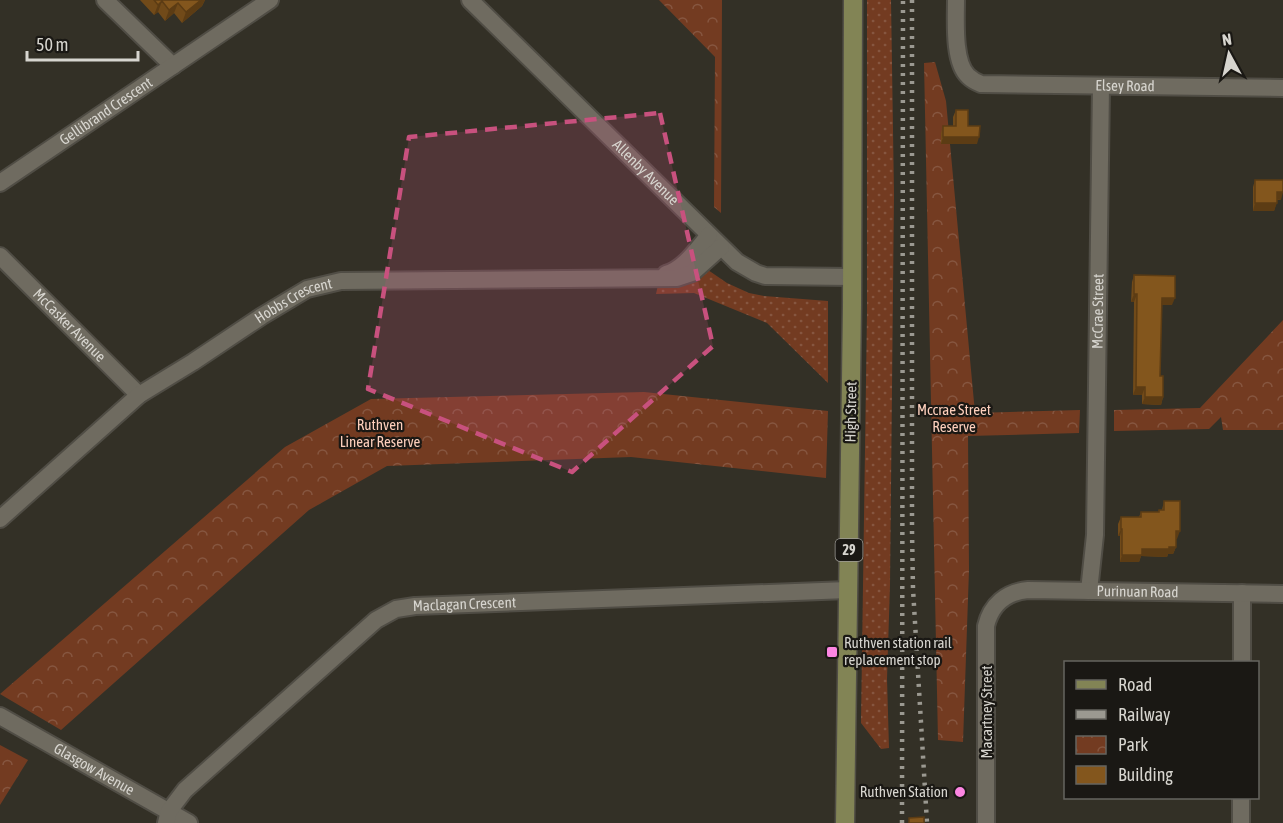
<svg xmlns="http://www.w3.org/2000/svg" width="1283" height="823" font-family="'Asap Condensed',sans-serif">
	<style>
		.grass { fill: url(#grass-dots) }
		.park { fill: url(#park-crowns) }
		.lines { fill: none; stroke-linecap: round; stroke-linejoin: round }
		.street-casing { stroke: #504d45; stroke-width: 20 }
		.primary-casing { stroke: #504d45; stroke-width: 21 }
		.street { stroke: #6f6b60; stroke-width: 16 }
		.primary { stroke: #828455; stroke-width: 18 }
		.rail { stroke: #9b9991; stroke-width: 4.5; stroke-dasharray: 3 6; stroke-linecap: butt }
		.wall { fill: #714a19 }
		.shaded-wall { fill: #5c3c14 }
		.building { fill: #83561d; stroke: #5c3c14; stroke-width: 1.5 }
		.marked { fill: #c8517e; fill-opacity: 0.2; stroke: #c8517e; stroke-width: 4.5; stroke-dasharray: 12 8; stroke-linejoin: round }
		.poi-dot { fill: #fd86e2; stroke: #1a1814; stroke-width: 2 }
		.labels { text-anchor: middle; stroke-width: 4.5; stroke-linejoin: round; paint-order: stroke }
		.shield { fill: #1a1814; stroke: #9e9c97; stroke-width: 1.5 }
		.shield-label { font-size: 14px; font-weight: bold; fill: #d7d5cf }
		.street-label { font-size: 15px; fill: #d7d5cf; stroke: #1a1814 }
		.park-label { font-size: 15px; fill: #fdcfbc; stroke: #1a1814 }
		.poi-label { font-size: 15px; fill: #d7d5cf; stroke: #1a1814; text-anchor: start }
	</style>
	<defs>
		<pattern id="grass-dots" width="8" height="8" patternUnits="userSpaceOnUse" patternTransform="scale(1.5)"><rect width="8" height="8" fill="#733b21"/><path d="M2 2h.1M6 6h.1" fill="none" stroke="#865640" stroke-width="1.8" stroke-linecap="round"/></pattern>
		<pattern id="park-crowns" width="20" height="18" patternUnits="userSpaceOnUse" patternTransform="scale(1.5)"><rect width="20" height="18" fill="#733b21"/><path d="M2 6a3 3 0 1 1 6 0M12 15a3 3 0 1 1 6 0" fill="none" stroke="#865640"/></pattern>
	</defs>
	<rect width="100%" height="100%" fill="#333026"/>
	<g class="grass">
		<path d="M867 0H891L894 195 890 585 887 679 889 748 881 749 861 723 867 313Z"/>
		<path d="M708 270 727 283 749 293 764 296 828 301V383L767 323 694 293 656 294 658 285Z"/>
	</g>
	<g class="park">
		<path d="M659 0H722L721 213 714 207 715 57Z"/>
		<path d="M935 62 946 101 975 413 1080 410 1079 433 968 436 969 570 963 742 938 740 924 63Z"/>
		<path d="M1283 320V430H1223L1221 417 1209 429 1114 431V410L1200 408Z"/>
		<path d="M644 392 828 411 826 478 631 457 387 466 309 510 61 730 0 694 285 447 371 399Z"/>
		<path d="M0 745 28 760 0 805Z"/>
	</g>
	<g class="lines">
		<defs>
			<g id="street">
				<path d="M105 0 173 66"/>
				<path id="s1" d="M470 0 737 262 756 273 765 276 852 277"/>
				<path id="s2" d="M956 0C956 20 953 62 968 76 972 80 976 82 981 84L1283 88"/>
				<path id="s3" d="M0 183 270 0"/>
				<path id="s4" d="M0 256 139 395"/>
				<path d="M666 274C684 269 697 249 709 235"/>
				<path id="s5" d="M0 519 139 395 193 362 262 316 307 289 341 281 677 278 692 273 721 247"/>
				<path id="s6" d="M1089 591 1095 535 1101 86"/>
				<path d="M1242 662V593"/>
				<path id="s7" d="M0 716 189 823"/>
				<path id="s8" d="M166 823 169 811 185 790 376 620 396 609 415 606 848 590"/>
				<path id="s9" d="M986 823V626C991 605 1006 592 1028 590L1283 594"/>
				<path d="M1241 823V798"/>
			</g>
			<path id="primary" d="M845 823 852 306 853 0"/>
		</defs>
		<use href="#street" class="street-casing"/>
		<use href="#primary" class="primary-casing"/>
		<use href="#street" class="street"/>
		<use href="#primary" class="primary"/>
		<g class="rail">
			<path d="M912 0V531L913 589 927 823"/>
			<path d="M902 823 903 0"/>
		</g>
	</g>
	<g class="wall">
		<path d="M140 0H205L202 6 182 23 174 13 165 21 158 12 154 15Z"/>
		<path d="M956 110 968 126 977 144H941V133L943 126H953V117Z"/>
		<path d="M1255 180 1281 200H1277L1274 211H1253V187Z"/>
		<path d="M1134 275 1172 305H1161L1160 376 1163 397 1161 405 1142 404V395H1133L1134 302H1131L1132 282Z"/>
		<path d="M1164 501 1177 539H1176V547L1173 554H1168L1167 557 1141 556 1139 562H1120V536H1118V524L1121 517H1139L1141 512H1158L1159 510H1162Z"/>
	</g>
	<g class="shaded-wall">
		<path d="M201 0H205L202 6 182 23 186 12Z"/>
		<path d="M162 1 158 12 154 15 158 5Z"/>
		<path d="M178 3 174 13 165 21 169 10Z"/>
		<path d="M943 137H979L977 144H941Z"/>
		<path d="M1277 192H1283L1281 200 1274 199Z"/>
		<path d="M1255 203H1277L1274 211H1253Z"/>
		<path d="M1134 294H1137L1134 302H1131Z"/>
		<path d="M1162 298H1175L1172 305H1159Z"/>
		<path d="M1136 387H1145L1142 395H1133Z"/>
		<path d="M1145 397H1163L1161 405 1142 404Z"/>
		<path d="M1121 529H1122L1120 536H1118Z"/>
		<path d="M1176 531H1180L1177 539H1173Z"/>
		<path d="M1169 547H1176L1173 554H1168L1167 557 1141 556 1139 562H1120L1122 555 1142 549Z"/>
	</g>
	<g class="building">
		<path d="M154 0H201L186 12 178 3 169 10 162 1 158 5Z"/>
		<path d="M956 110H968V126H980L979 137H943V126H956Z"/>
		<path d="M1255 180H1283V192H1277V203H1255Z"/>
		<path d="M1134 275 1175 276V298H1162L1160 376H1163V397H1145V387H1136L1137 294H1134Z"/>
		<path d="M1164 501H1180V531H1176V547H1169V549H1142V555H1122V529H1121V517H1141V512H1159V510H1164Z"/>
		<path d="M924 817V823H909V818Z"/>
	</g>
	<path class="marked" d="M660 113 713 346 572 472 368 389 409 137Z"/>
	<g class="poi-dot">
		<rect x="826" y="646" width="12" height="12" rx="3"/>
		<circle cx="960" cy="792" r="6"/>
	</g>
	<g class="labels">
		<rect class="shield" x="835.5" y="539" width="27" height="22" rx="4.5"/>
		<g class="shield-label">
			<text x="849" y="555">29</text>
		</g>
		<g class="street-label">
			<text dy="5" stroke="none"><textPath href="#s2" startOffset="238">Elsey Road</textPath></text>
			<text dy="5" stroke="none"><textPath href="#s3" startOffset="128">Gellibrand Crescent</textPath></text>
			<text dy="5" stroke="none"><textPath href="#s1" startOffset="246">Allenby Avenue</textPath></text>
			<text dy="5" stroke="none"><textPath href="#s5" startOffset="368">Hobbs Crescent</textPath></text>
			<text dy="5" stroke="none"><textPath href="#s6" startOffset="280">McCrae Street</textPath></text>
			<text dy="5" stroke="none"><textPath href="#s4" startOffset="98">McCasker Avenue</textPath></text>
			<text transform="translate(851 412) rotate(-89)" y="5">High Street</text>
			<text dy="5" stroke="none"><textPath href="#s9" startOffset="366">Purinuan Road</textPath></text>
			<text dy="5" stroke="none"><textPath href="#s8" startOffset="386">Maclagan Crescent</textPath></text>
			<text transform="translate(987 712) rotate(-90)" y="5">Macartney Street</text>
			<text dy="5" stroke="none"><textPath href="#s7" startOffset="108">Glasgow Avenue</textPath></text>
		</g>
		<g class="park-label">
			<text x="954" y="415">Mccrae Street<tspan x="954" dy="17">Reserve</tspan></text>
			<text x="380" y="430">Ruthven<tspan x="380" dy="17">Linear Reserve</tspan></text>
		</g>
		<g class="poi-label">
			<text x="844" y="648">Ruthven station rail<tspan x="844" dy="17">replacement stop</tspan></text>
			<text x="948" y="797" text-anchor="end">Ruthven Station</text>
		</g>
	</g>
	<rect x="1064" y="661" width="195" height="138" fill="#1a1814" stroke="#66645f" stroke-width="1.5"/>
	<rect x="1076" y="680" width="30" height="9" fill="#828455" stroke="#66645f" stroke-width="1.5"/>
	<text x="1118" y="691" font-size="18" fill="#d7d5cf">Road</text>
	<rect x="1076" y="710" width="30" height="9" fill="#9b9991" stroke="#66645f" stroke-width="1.5"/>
	<text x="1118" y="721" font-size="18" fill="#d7d5cf">Railway</text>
	<rect x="1076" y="736" width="30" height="18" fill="url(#park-crowns)" stroke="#66645f" stroke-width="1.5"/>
	<text x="1118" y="751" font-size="18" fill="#d7d5cf">Park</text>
	<rect x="1076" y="766" width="30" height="18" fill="#83561d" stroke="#66645f" stroke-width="1.5"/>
	<text x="1118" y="781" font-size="18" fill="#d7d5cf">Building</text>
	<g transform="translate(1229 54) rotate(352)" stroke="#1a1814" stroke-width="4.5" paint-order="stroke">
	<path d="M0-4.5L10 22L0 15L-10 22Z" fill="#d7d5cf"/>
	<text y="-9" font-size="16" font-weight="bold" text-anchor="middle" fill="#d7d5cf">N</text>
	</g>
	<path d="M27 51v9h111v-9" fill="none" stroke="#d7d5cf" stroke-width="3"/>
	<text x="36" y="51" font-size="18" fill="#d7d5cf" stroke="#1a1814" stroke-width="4.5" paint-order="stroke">50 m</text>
</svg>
